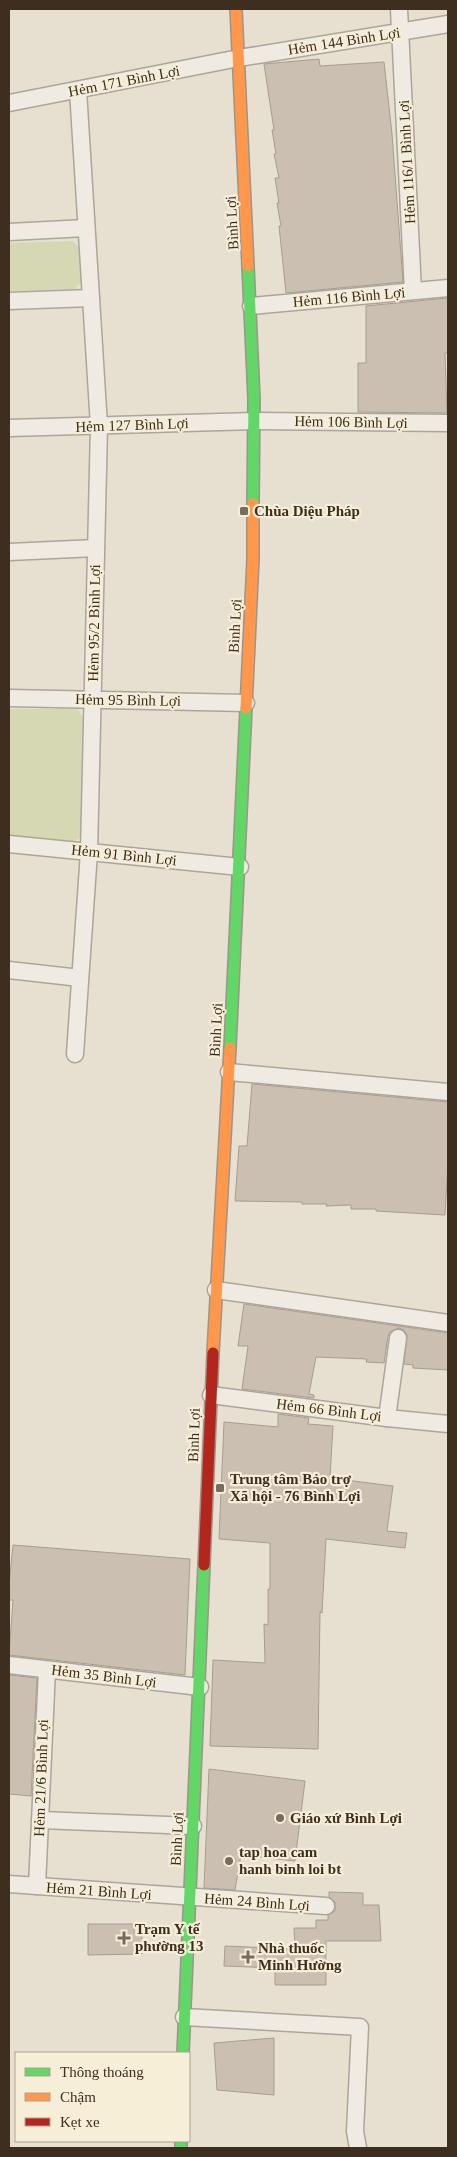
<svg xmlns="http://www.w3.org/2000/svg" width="457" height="2157" font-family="Georgia,serif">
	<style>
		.green { fill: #d6d7b3 }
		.building { fill: #cbbfb2; stroke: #a89c90 }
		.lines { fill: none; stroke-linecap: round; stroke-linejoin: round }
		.street-casing { stroke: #ada599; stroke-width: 19 }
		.fast-casing { stroke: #9c958a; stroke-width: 14 }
		.slow-casing { stroke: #9c958a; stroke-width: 14 }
		.jam-casing { stroke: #9c958a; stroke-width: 14 }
		.street { stroke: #efebe3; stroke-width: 16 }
		.fast { stroke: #63d668; stroke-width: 11 }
		.slow { stroke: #ff974d; stroke-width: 11 }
		.jam { stroke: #b3261e; stroke-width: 11 }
		.poi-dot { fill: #786c5e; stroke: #f7eed8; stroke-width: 2 }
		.labels { text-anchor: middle; stroke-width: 4.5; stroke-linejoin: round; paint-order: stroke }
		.street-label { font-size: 15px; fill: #3d2e20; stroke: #f7eed8 }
		.poi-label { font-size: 15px; font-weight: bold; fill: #3d2e20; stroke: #f7eed8; text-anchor: start }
	</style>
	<rect width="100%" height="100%" fill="#e7e0d1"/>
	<g class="green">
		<path d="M73 241 79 248 82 282 75 289 9 291V243Z"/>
		<path d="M9 709H77L83 717 81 837 73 842 9 836Z"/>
	</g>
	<g class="building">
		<path d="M319 59 320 66 384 62 392 134 403 282 286 293 279 226H281L277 203H279L275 178H279L274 154H276L272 130H274L264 64Z"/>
		<path d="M448 298V353H445L447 413 358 412V363H366V306Z"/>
		<path d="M252 1084 448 1102V1164L445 1215 376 1211V1209H351V1205L326 1206 327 1204H302V1202L235 1201 239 1146H247Z"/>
		<path d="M244 1304 448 1333V1370L413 1368V1365L404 1364 407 1335 404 1330 399 1328 390 1332 388 1336 384 1363 366 1362 367 1359 316 1357 309 1394 314 1395V1398L242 1389 248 1346H238Z"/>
		<path d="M278 1414 309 1418 308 1424 333 1426 330 1478 393 1486 387 1531 407 1533 405 1548 326 1539 322 1613 320 1612 318 1749 210 1746 213 1660 265 1663 264 1624 268 1625V1589H270V1543L219 1539 224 1422 278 1427Z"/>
		<path d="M13 1545 190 1559 185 1675 9 1655 13 1600H9V1585Z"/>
		<path d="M9 1675 37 1678 31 1796 9 1794Z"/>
		<path d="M209 1769 305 1781 295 1861 241 1855 235 1890 204 1888Z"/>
		<path d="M329 1892 363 1893V1905H379L381 1941H326V1985H275V1968L224 1966 225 1946 295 1949 294 1928H316V1920H328V1915L335 1911V1902L329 1897Z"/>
		<path d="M88 1924H134V1933H142V1954L88 1955Z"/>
		<path d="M274 2038V2095L217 2090 214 2043Z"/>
	</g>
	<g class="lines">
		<defs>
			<g id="street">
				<path d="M399 9 413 291"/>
				<path d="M9 103 239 58 448 24"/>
				<path d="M9 232 86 228"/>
				<path d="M9 301 91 298"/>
				<path d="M251 306 448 288"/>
				<path d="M9 428 255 421 448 423"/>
				<path d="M9 552 96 548"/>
				<path d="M9 698 246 703"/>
				<path d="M9 844 240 867"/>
				<path d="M9 970 80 978"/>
				<path d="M75 1054 89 852 99 426 78 90"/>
				<path d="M229 1072 448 1092"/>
				<path d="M216 1290 448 1323"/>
				<path d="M211 1395 387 1418 448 1424"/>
				<path d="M387 1418 398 1338"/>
				<path d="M9 1665 200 1687"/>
				<path d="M40 1820 193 1826"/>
				<path d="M9 1884 326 1906"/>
				<path d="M37 1886 47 1670"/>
				<path d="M184 2017 360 2027 355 2131 358 2148"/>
			</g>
			<g id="fast">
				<path d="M248 266 254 399 253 504"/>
				<path d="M230 1048 246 708"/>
				<path d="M183 2053 204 1565"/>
				<path d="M181 2141V2148"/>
			</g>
			<g id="slow">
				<path d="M236 9 248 266"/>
				<path d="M246 708 253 559V504"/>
				<path d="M213 1353 230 1048"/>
			</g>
			<path id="jam" d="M204 1565 213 1353"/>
		</defs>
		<use href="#street" class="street-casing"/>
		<use href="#fast" class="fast-casing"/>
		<use href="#slow" class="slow-casing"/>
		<use href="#jam" class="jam-casing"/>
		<use href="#street" class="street"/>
		<use href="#fast" class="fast"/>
		<use href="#slow" class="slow"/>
		<use href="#jam" class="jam"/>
	</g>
	<g class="poi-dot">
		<rect x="239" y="506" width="10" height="10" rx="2.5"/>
		<rect x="215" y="1483" width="10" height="10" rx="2.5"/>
		<circle cx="280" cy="1818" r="5"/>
		<circle cx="229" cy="1861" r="5"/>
		<path d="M121.5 1930.5h5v5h5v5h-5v5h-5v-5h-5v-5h5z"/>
		<path d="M245.5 1949.5h5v5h5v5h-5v5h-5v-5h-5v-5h5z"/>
	</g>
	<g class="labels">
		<g class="street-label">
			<text transform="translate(344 41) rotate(-9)" y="5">Hẻm 144 Bình Lợi</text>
			<text transform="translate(124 81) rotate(-11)" y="5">Hẻm 171 Bình Lợi</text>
			<text transform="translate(407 162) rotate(-93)" y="5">Hẻm 116/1 Bình Lợi</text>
			<text transform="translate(232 223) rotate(-93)" y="5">Bình Lợi</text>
			<text transform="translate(349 297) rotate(-5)" y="5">Hẻm 116 Bình Lợi</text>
			<text transform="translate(351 422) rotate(1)" y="5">Hẻm 106 Bình Lợi</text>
			<text transform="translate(132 425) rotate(-2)" y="5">Hẻm 127 Bình Lợi</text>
			<text transform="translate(94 623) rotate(-89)" y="5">Hẻm 95/2 Bình Lợi</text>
			<text transform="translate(235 626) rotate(-87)" y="5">Bình Lợi</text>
			<text transform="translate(128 700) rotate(1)" y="5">Hẻm 95 Bình Lợi</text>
			<text transform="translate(124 855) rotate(6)" y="5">Hẻm 91 Bình Lợi</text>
			<text transform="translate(216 1030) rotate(-87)" y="5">Bình Lợi</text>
			<text transform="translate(329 1410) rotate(7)" y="5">Hẻm 66 Bình Lợi</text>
			<text transform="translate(194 1435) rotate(-88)" y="5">Bình Lợi</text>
			<text transform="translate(104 1676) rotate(7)" y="5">Hẻm 35 Bình Lợi</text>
			<text transform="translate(41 1778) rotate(-88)" y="5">Hẻm 21/6 Bình Lợi</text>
			<text transform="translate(177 1839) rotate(-87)" y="5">Bình Lợi</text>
			<text transform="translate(99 1891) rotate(4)" y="5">Hẻm 21 Bình Lợi</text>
			<text transform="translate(257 1902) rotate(4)" y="5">Hẻm 24 Bình Lợi</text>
		</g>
		<g class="poi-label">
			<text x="254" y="516">Chùa Diệu Pháp</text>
			<text x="230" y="1484">Trung tâm Bảo trợ<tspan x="230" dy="17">Xã hội - 76 Bình Lợi</tspan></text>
			<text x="290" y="1823">Giáo xứ Bình Lợi</text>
			<text x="239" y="1857">tap hoa cam<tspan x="239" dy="17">hanh binh loi bt</tspan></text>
			<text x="135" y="1934">Trạm Y tế<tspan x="135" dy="17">phường 13</tspan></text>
			<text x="258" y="1953">Nhà thuốc<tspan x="258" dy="17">Minh Hường</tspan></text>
		</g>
	</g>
	<rect width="457" height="2157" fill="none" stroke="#3d2e20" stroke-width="20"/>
	<rect x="15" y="2052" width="175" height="90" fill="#f7eed8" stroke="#ada18e"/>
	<rect x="25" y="2068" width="25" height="8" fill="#63d668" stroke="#ada18e"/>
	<text x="60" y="2077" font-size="15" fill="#3d2e20">Thông thoáng</text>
	<rect x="25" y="2093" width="25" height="8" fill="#ff974d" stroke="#ada18e"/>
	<text x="60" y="2102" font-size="15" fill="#3d2e20">Chậm</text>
	<rect x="25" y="2118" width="25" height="8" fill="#b3261e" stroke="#ada18e"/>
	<text x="60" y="2127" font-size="15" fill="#3d2e20">Kẹt xe</text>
</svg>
